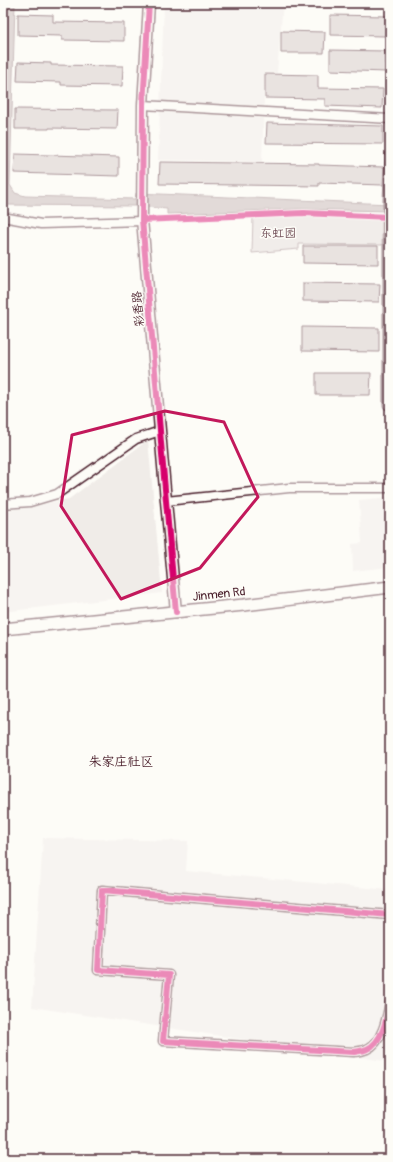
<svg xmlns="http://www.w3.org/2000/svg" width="393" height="1162" font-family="Pangolin,'LXGW WenKai TC',sans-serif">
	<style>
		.built { fill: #f0ece8 }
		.green { fill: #e3dcda; stroke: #967e82 }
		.water { fill: #c0b1b1; stroke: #91777b }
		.building { fill: #d0c5c4; stroke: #4a1f2b }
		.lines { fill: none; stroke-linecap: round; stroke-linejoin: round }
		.minor-casing { stroke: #4a1f2b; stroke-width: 11 }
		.tertiary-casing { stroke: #4a1f2b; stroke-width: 13 }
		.secondary-casing { stroke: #4a1f2b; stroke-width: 14 }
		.minor { stroke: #fdfcf7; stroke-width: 8 }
		.tertiary { stroke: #fdfcf7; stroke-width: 10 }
		.secondary { stroke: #fdfcf7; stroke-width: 11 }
		.cycleway-casing { stroke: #fdfcf7; stroke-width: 8 }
		.cycleway { stroke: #d6006c; stroke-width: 6 }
		.marked { fill: none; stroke: #c2185b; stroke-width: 3; stroke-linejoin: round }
		.labels { text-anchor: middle; stroke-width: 3; stroke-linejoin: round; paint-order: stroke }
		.park-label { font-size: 12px; fill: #704e57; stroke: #fdfcf7 }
		.street-label { font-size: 12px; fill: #4a1f2b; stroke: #fdfcf7 }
		.neighbourhood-label { font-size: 13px; fill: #4a1f2b; stroke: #fdfcf7 }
	</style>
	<rect width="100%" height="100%" fill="#fdfcf7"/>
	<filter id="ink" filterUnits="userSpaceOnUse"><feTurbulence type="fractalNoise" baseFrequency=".025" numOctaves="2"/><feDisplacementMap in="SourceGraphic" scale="8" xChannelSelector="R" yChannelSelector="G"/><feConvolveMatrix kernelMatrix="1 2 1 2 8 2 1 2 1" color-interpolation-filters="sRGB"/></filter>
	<g filter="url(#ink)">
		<g class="built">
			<path d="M164 3H283L277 73 265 72 262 162 158 160Z"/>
			<path d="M148 440 162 593 3 612V511L69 499Z"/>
			<path d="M390 497V567L353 571 352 544 362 543 359 500Z"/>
			<path d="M43 838 188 841 186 871 390 890V1062L32 1007Z"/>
		</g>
		<path class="green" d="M306 215 382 217V245L299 244V249L252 253 253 217Z"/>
		<path class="water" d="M3 3H15L10 185 15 193 25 196 135 199 136 193 390 204V211L298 209 167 214V209L134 206 3 205Z"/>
		<g class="building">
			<path d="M18 14 53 15V22L124 23V41L62 40V36L18 35Z"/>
			<path d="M330 15 387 16 386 36 330 35Z"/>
			<path d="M281 31 325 32 324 53H281Z"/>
			<path d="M330 50 386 51V72L330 70Z"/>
			<path d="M18 62 51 63V65L123 66 122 86 61 85V82L17 81Z"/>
			<path d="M265 74 318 75V88L383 89 382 108 325 106V99L265 98Z"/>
			<path d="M15 109 118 110 117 129 49 128V129H15Z"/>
			<path d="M267 123 383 126V144L266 143Z"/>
			<path d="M15 154 119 157V176L14 173Z"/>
			<path d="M160 162 319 164V165L384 167 383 185 319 183V186L159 184Z"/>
			<path d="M303 246H378V264L303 263Z"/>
			<path d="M303 283 380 284 379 302 303 301Z"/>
			<path d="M302 327 379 328V352L302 351Z"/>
			<path d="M316 373H371L370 395H316Z"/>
		</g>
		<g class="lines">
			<defs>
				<g id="minor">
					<path d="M143 105 390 119"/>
					<path d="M3 217 41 224 142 221"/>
					<path d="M388 405V201L390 155"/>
					<path d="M166 501 289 488H390"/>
					<path d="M3 504 30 502 57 494 136 439 160 431"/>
					<path d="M390 915 102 890 98 970 169 975 163 1041 354 1052C358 1051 363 1051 367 1049 383 1042 387 1017 390 1002"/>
				</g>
				<path id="tertiary" d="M149 3 143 105 142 219 166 501 176 612"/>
				<path id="secondary" d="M3 629 244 605 390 587"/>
			</defs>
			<use href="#minor" class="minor-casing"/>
			<use href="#tertiary" class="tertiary-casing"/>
			<use href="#secondary" class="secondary-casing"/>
			<use href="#minor" class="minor"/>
			<use href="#tertiary" class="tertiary"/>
			<use href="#secondary" class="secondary"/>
			<defs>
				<g id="cycleway">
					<path d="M149 3 143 105 142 219 166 501 176 612"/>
					<path d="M142 220 304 213 388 217"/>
					<path d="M390 915 102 890 98 970 169 975 163 1041 354 1052C358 1051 363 1051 367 1049 383 1042 387 1017 390 1002"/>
				</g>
			</defs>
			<use href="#cycleway" class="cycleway-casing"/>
			<use href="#cycleway" class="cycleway"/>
		</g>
	</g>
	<path d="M0 0H393V1162H0ZM165 411 224 422 258 497 200 568 121 599 61 506 72 435Z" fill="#fdfcf7" fill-opacity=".55" fill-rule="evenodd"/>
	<path class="marked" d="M165 411 224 422 258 497 200 568 121 599 61 506 72 435Z"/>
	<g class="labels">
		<g class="park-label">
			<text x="278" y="237">东虹园</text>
		</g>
		<g class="street-label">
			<text transform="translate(138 309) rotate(-95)" y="4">彩香路</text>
			<text transform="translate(219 594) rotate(-6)" y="4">Jinmen Rd</text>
		</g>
		<g class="neighbourhood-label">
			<text x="121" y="766">朱家庄社区</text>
		</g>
	</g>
	<rect width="393" height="1162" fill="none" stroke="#fdfcf7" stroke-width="16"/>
	<rect x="8" y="8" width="377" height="1146" fill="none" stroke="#4a1f2b" stroke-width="1.5" filter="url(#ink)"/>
</svg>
